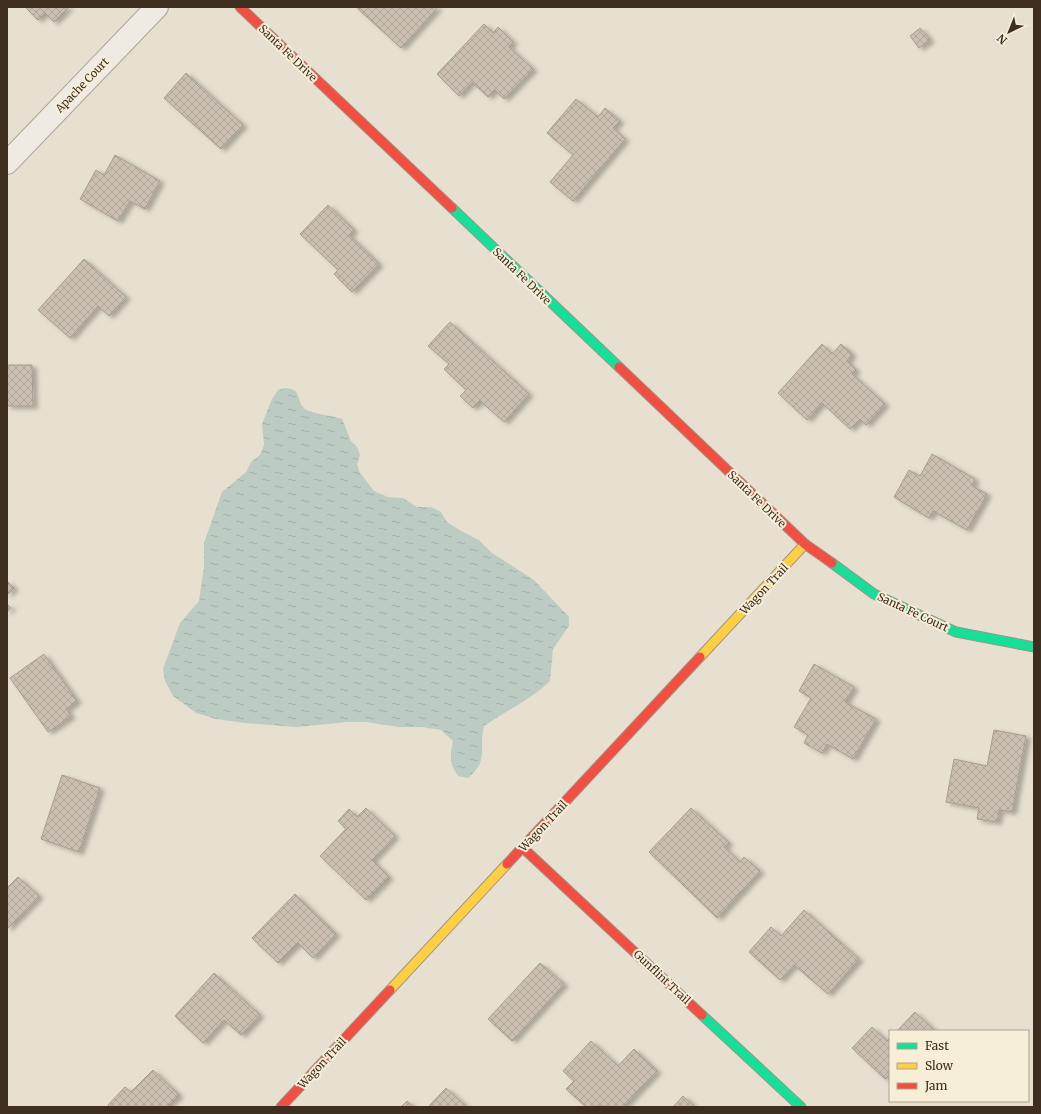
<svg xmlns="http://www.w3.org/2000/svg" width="1041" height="1114" font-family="Merriweather,serif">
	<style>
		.water { fill: url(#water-ripples) }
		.building { fill: url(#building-cross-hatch); stroke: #a89c90; filter: url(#shadow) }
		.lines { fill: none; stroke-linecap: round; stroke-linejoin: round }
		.street-casing { stroke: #ada599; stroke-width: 24 }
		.fast-casing { stroke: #9c958a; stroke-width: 11 }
		.slow-casing { stroke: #9c958a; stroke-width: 11 }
		.jam-casing { stroke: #9c958a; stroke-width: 11 }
		.street { stroke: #efebe3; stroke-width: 22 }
		.fast { stroke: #16e098; stroke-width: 9 }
		.slow { stroke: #ffcf43; stroke-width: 9 }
		.jam { stroke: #f24e42; stroke-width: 9 }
		.labels { text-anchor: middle; stroke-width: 4; stroke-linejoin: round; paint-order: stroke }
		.street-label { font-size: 11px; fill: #3d2e20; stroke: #f7eed8 }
	</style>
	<defs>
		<pattern id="water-ripples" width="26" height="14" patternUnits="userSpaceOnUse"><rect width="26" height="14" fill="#bcccc2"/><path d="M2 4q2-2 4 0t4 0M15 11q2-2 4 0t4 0" fill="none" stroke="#a2b0a6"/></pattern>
		<pattern id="building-cross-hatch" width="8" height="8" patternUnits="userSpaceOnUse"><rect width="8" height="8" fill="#cbbfb2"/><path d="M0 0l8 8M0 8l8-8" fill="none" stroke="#afa499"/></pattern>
		<filter id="shadow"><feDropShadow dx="4.5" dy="2.5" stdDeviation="2" flood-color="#0004"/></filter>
	</defs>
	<rect width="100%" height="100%" fill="#e7e0d1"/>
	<path class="water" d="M285 388C303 389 295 400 305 409 312 414 332 415 342 419L351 441 357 447 360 455 357 464 360 473 374 491 388 497 403 498 417 507H431L441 512 447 522 461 531 479 540 492 553 534 580 569 617V626L553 649 550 681C529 701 507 710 484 726 478 749 490 759 468 778L458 776C449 764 450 755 453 741L441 730 422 727H399L365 722H348L297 727 245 723 216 719 196 713 173 696 165 681 163 669 180 623 199 601 204 567V543L222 492 246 472 251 462 260 455 264 445 262 424 272 399 278 390Z"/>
	<g class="building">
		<path d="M25 7H69L54 22 45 13 38 20Z"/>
		<path d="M356 7H438L401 48Z"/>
		<path d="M484 24 493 33 498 27 513 42 509 47 533 69 504 99 495 90 488 97 472 82 459 96 437 74Z"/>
		<path d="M920 28 930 40 919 48 910 36Z"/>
		<path d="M186 73 243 125 221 149 164 98Z"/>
		<path d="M576 99 598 117 605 108 620 121 613 128 625 139 573 201 550 182 573 155 547 133Z"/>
		<path d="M115 155 160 181 145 209 130 201 118 221 80 199 96 170 104 175Z"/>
		<path d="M328 205 354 230 349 235 379 264 352 292 334 274 338 270 300 234Z"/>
		<path d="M84 259 126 297 109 316 98 306 70 338 38 310Z"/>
		<path d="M450 322 529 394 504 422 480 401 473 408 460 396 466 390 444 369 449 364 428 346Z"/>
		<path d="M822 344 832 354 841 344 852 354 847 361 856 370 852 374 885 404 866 425 860 419 850 429 822 403 807 420 778 393Z"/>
		<path d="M7 365H32L33 406H7Z"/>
		<path d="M932 454 975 479 972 486 987 494 967 530 933 511 929 518 894 497 909 470 920 476Z"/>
		<path d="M7 581 14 588 7 595Z"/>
		<path d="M7 604 11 608 7 612Z"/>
		<path d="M44 654 77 701 66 709 71 716 48 732 10 678Z"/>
		<path d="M814 664 854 687 845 702 876 719 853 759 827 744 822 753 804 743 808 735 794 727 811 698 799 691Z"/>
		<path d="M994 730 1026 736 1012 812 999 810 997 822 977 819 979 808 946 802 954 759 987 766Z"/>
		<path d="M62 775 100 788 79 852 41 839Z"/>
		<path d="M366 808 395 836 372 860 389 877 366 900 320 856 346 829 338 821 349 809 357 817Z"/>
		<path d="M691 808 729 843 724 847 740 862 744 857 760 871 717 918 649 852Z"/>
		<path d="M18 877 39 896 7 929V888Z"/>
		<path d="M295 894 336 934 313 958 298 943 278 963 252 938Z"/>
		<path d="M804 910 859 959 828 994 794 965 780 980 749 952 771 927 781 936Z"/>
		<path d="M540 963 564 984 512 1041 488 1019Z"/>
		<path d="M214 973 260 1015 241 1035 224 1020 203 1043 175 1016Z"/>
		<path d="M915 1012 935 1031H897Z"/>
		<path d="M872 1027 887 1041 890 1038V1074L885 1079 852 1048Z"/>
		<path d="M591 1041 618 1066 634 1049 657 1071 623 1107 599 1106 586 1107 566 1089 574 1081 563 1071Z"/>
		<path d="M153 1070 179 1095 167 1107H109L108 1105 125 1087 131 1092Z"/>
		<path d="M446 1088 467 1107H428Z"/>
		<path d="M683 1096 695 1107H673Z"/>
		<path d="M407 1101 414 1107H401Z"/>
	</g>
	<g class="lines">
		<defs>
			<path id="street" d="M7 163 157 7"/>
			<g id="fast">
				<path d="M452 208 619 367"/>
				<path d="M832 563 874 594 956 632 1034 647"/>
				<path d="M702 1015 801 1107"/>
			</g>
			<g id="slow">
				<path d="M700 657 805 544"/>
				<path d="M390 990 507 864"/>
			</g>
			<g id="jam">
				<path d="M240 7 452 208"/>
				<path d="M619 367 805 544 832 563"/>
				<path d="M523 848 702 1015"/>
				<path d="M507 864 700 657"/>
				<path d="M281 1107 390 990"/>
			</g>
		</defs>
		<use href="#street" class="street-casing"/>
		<use href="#fast" class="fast-casing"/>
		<use href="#slow" class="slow-casing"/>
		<use href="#jam" class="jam-casing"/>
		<use href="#street" class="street"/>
		<use href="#fast" class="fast"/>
		<use href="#slow" class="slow"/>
		<use href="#jam" class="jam"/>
	</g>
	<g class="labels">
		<g class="street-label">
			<text transform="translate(288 53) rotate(44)" y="4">Santa Fe Drive</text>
			<text transform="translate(82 85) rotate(-46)" y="4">Apache Court</text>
			<text transform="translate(522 276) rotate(44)" y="4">Santa Fe Drive</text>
			<text transform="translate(757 499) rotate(44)" y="4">Santa Fe Drive</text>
			<text transform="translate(764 589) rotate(-47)" y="4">Wagon Trail</text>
			<text transform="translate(913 612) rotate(25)" y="4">Santa Fe Court</text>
			<text transform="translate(543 826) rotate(-47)" y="4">Wagon Trail</text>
			<text transform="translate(662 977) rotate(43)" y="4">Gunflint Trail</text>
			<text transform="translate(322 1063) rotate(-47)" y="4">Wagon Trail</text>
		</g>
	</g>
	<rect width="1041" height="1114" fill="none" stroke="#3d2e20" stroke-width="16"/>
	<rect x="889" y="1030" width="140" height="72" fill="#f7eed8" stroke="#ada18e"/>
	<rect x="897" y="1043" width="20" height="6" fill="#16e098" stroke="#ada18e"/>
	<text x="925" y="1050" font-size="12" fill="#3d2e20">Fast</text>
	<rect x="897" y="1063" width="20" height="6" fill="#ffcf43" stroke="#ada18e"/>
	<text x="925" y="1070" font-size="12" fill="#3d2e20">Slow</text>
	<rect x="897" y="1083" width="20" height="6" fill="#f24e42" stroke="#ada18e"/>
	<text x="925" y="1090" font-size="12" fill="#3d2e20">Jam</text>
	<g transform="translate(1009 32) rotate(223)" stroke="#f7eed8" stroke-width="3" paint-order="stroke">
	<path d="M0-3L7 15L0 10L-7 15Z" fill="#3d2e20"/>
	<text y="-6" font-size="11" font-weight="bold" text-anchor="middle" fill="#3d2e20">N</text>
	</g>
</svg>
